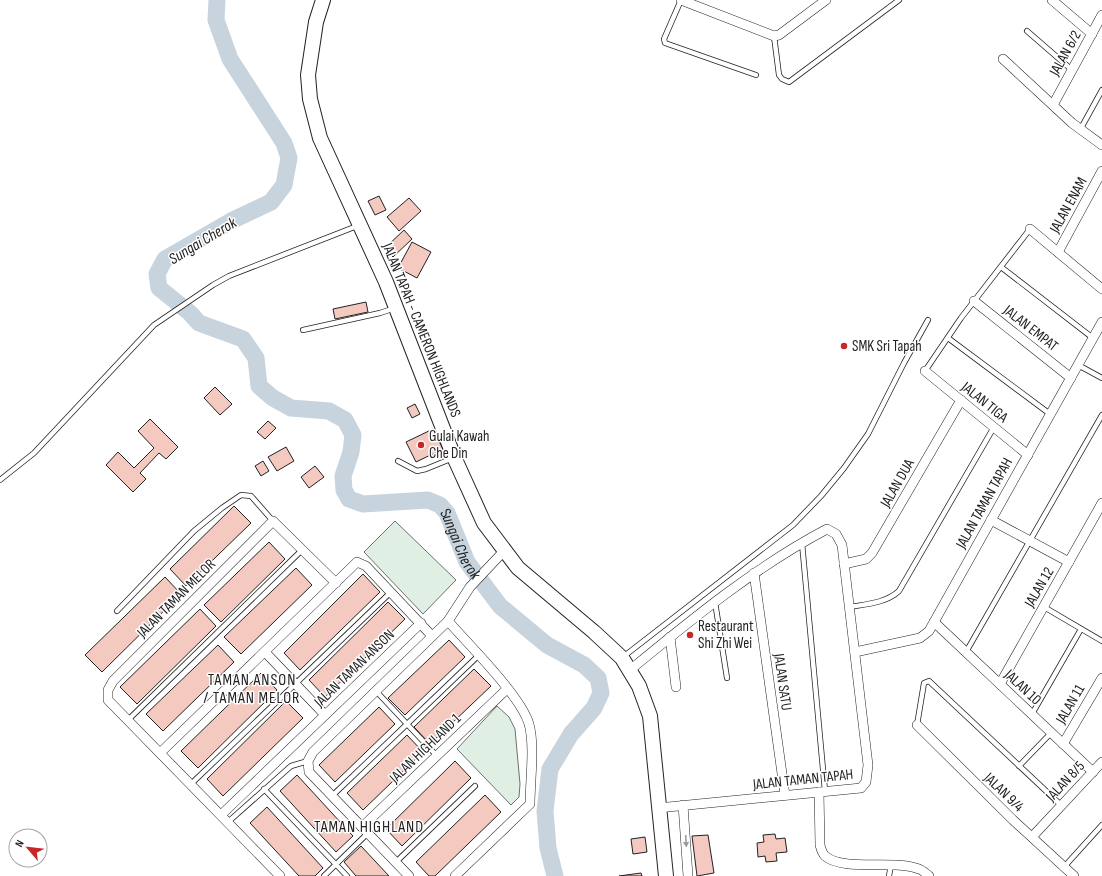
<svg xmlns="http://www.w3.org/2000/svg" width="1102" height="876" font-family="'Sofia Sans Condensed',sans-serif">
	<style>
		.green { fill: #e0efe3; stroke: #6f6f6f }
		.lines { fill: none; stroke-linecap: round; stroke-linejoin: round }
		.river { stroke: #c7d3dd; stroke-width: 17 }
		.building { fill: #f3c9c0; stroke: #222 }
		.lane-casing { stroke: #222; stroke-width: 6 }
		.street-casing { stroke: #222; stroke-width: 10 }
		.primary-casing { stroke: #222; stroke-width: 16 }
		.lane { stroke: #fff; stroke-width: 4.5 }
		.street { stroke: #fff; stroke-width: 9 }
		.primary { stroke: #fff; stroke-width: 14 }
		.oneway { fill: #9c9c9c }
		.poi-dot { fill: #c62828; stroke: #fff; stroke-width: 1.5 }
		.labels { text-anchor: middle; stroke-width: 3; stroke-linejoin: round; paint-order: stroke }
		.street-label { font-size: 15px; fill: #222; stroke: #fff }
		.poi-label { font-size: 15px; fill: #222; stroke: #fff; text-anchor: start }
		.water-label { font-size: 16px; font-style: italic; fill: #222; stroke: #fff }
		.neighbourhood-label { font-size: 16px; letter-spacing: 1px; fill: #222; stroke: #fff }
	</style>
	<rect width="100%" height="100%" fill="#fff"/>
	<g class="green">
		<path d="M395 521 456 580 423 614 364 552Z"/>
		<path d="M497 706 509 717 515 729 520 784 519 797 511 805 457 749Z"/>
	</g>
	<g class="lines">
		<path class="river" id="s1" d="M217 0 216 20 230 59 284 143 289 158 284 185 271 202 231 221 165 259 157 274 159 288 190 313 199 323 243 339 256 358 259 386 273 398 291 408 329 411 345 420 353 435 351 452 343 476 344 490 349 499 363 504 428 500 440 505 447 513 467 562 500 606 547 645 584 665 598 678 601 693 594 708 571 734 550 769 545 811 548 848 555 876"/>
	</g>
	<g class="building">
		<path d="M379 196 386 210 375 215 368 201Z"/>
		<path d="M409 198 421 211 399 231 387 217Z"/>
		<path d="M404 230 412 239 393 257 385 248Z"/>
		<path d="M412 242 431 252 417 278 398 268Z"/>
		<path d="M366 302 368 312 335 319 333 309Z"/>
		<path d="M215 387 232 404 220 415 204 398Z"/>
		<path d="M415 404 420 414 412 418 407 408Z"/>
		<path d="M150 419 178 447 166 459 159 453 140 473 146 479 133 492 106 465 118 452 134 468 154 448 138 431Z"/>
		<path d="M268 421 276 428 265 439 257 432Z"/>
		<path d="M433 429 443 449 416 462 406 442Z"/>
		<path d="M286 447 294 461 277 471 268 457Z"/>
		<path d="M263 461 269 471 261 476 255 466Z"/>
		<path d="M315 466 324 477 309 488 301 477Z"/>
		<path d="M234 506 251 523 186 586 170 569Z"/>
		<path d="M269 542 285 559 221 622 204 605Z"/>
		<path d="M296 568 312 585 241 654 224 637Z"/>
		<path d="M363 574 380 592 300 670 284 653Z"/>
		<path d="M165 577 181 594 102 672 85 655Z"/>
		<path d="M388 602 405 619 325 697 309 680Z"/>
		<path d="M200 609 216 626 137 704 120 687Z"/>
		<path d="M449 640 465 657 405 715 388 698Z"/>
		<path d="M218 645 234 662 163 731 146 714Z"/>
		<path d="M474 669 491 686 430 744 414 727Z"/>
		<path d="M261 673 277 690 198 768 181 751Z"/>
		<path d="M286 701 303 718 223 796 207 779Z"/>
		<path d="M379 707 395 724 335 782 319 765Z"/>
		<path d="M407 735 423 752 363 810 347 793Z"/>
		<path d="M455 761 471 778 402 846 386 829Z"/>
		<path d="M297 775 353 836 336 852 280 791Z"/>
		<path d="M485 795 501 812 435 876H429L416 862Z"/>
		<path d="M267 807 323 868 315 876H299L250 823Z"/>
		<path d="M775 834 776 839 785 838 787 852 776 853 777 861 766 862 765 856 758 857 757 843 764 842 763 835Z"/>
		<path d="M708 835 714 873 697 876 692 836Z"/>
		<path d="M645 837 647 852 633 854 631 839Z"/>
		<path d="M361 846 389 876H356L344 862Z"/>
		<path d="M641 873 642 876H619Z"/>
	</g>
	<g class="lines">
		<defs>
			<g id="lane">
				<path d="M681 0 664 39 665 43 756 75"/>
				<path d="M1027 31 1072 70"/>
				<path d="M774 36 779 75 782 79 789 82 899 0"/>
				<path d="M1080 130 1102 90"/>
				<path d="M1001 267 1093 338"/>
				<path d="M303 330 380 313 395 308"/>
				<path d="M948 338 1050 414"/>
				<path d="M1078 365 1102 378"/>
				<path d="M925 371 961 318 1030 229"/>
				<path d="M398 461 417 471 426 469 453 458"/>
				<path d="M0 480 34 453 154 325 213 285 229 276 357 226"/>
				<path d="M802 543 825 791"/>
				<path d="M715 602 727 678"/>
				<path d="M850 607C867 604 886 603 899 591L994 427"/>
				<path d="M1044 607 1102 641"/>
				<path d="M117 611 194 531 222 508 241 495 251 496 273 521"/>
				<path d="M966 652 1102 415"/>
				<path d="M623 657 793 525 821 496 844 468 868 434 904 363 928 320"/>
				<path d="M376 691 437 756"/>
				<path d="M1032 714 1081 629"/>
				<path d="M128 720 302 550"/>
				<path d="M917 725 924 683 929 681 1062 806"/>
				<path d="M1019 766 1051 733"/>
				<path d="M191 784 391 592"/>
				<path d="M264 789 347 876"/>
				<path d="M332 796 478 656"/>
				<path d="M228 822 291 766 308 761"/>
				<path d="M396 862 475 786"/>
				<path d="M1064 867 1102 825"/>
				<path d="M324 876 368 833"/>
				<path d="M889 876 891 865"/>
			</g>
			<g id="street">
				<path d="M681 0 774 36 779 35 826 0"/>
				<path d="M1052 0 1092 34"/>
				<path d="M1003 59 1072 123 1102 145"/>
				<path d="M1053 105 1102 15"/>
				<path d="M1030 229 1102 289"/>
				<path d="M1058 252 1102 171"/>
				<path d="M974 301 1071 378"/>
				<path d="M925 371 1028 455"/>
				<path d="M991 520 1069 562"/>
				<path d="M844 564 866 559 872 553 961 400"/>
				<path d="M754 573 785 795"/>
				<path d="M448 621C469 645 521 696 529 724 535 745 530 782 530 804L455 876"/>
				<path d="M934 622 1093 772"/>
				<path d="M670 637 676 687"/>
				<path d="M265 652 325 715"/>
				<path d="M855 652 920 638 929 631 1102 322"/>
				<path d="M630 670C692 619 755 567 827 529L836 534 842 545 868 765 866 782 861 788 658 808"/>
				<path d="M1000 684 1102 503"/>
				<path d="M917 725 1013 820 1074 876"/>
				<path d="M1063 744 1102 678"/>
				<path d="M160 753 357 562 366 566 432 636"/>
				<path d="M819 792 820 845C821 849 822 853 825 856 844 872 894 859 919 869 923 870 926 874 929 876"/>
				<path d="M683 805 688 876"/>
				<path d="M221 815 421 623"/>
				<path d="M362 827 507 689"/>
				<path d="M1032 837 1102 762"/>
				<path d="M280 876 108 700V690L113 681 273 521 336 583"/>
				<path d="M409 876 309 772 308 761 313 752 448 621 470 587 504 551"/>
			</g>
			<path id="primary" d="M323 0 316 22 308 75 310 99 320 138 386 282 454 457 484 523 518 568 594 632 622 658 639 686 650 716 666 876"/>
		</defs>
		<use href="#lane" class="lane-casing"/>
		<use href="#street" class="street-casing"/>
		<use href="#primary" class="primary-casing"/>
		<use href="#lane" class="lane"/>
		<use href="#street" class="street"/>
		<use href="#primary" class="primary"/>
	</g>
	<defs><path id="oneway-solid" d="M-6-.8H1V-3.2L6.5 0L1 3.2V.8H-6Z"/></defs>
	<use class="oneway" href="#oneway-solid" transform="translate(686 841) rotate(87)"/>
	<g class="poi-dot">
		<circle cx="844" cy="346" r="4"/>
		<circle cx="421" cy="445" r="4"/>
		<circle cx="690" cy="635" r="4"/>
	</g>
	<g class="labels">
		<g class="street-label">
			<text transform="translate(1065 53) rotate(-61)" y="5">JALAN 6/2</text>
			<text transform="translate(1068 205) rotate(-61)" y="5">JALAN ENAM</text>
			<text transform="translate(1031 328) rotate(38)" y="5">JALAN EMPAT</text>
			<text transform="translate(422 330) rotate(68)" y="5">JALAN TAPAH - CAMERON HIGHLANDS</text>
			<text transform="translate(985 402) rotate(39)" y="5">JALAN TIGA</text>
			<text transform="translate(897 483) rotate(-60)" y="5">JALAN DUA</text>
			<text transform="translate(984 503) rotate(-61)" y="5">JALAN TAMAN TAPAH</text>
			<text transform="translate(1039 587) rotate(-60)" y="5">JALAN 12</text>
			<text transform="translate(176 598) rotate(-45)" y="5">JALAN TAMAN MELOR</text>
			<text transform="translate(354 668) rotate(-44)" y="5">JALAN TAMAN ANSON</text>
			<text transform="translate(783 682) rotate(82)" y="5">JALAN SATU</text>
			<text transform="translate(1023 687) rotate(43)" y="5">JALAN 10</text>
			<text transform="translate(1070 704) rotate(-60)" y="5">JALAN 11</text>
			<text transform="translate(425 748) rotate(-44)" y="5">JALAN HIGHLAND 1</text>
			<text transform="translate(803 779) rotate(-6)" y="5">JALAN TAMAN TAPAH</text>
			<text transform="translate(1065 781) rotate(-47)" y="5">JALAN 8/5</text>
			<text transform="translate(1004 792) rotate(44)" y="5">JALAN 9/4</text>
		</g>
		<g class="poi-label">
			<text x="852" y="351">SMK Sri Tapah</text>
			<text x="429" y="441">Gulai Kawah<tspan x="429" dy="17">Che Din</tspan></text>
			<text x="698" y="631">Restaurant<tspan x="698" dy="17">Shi Zhi Wei</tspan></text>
		</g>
		<g class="water-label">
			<text transform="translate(202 240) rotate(-31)" y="6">Sungai Cherok</text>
			<text dy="6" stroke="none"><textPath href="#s1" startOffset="845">Sungai Cherok</textPath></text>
		</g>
		<g class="neighbourhood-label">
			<text x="252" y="685">TAMAN ANSON<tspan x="252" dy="18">/ TAMAN MELOR</tspan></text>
			<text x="369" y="832">TAMAN HIGHLAND</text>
		</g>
	</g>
	<g transform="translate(28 848) rotate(298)"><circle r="19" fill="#ffffff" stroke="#a7a7a7"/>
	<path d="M0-3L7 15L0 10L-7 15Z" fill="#c62828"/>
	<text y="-6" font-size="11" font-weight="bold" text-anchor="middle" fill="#222222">N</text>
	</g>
</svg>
